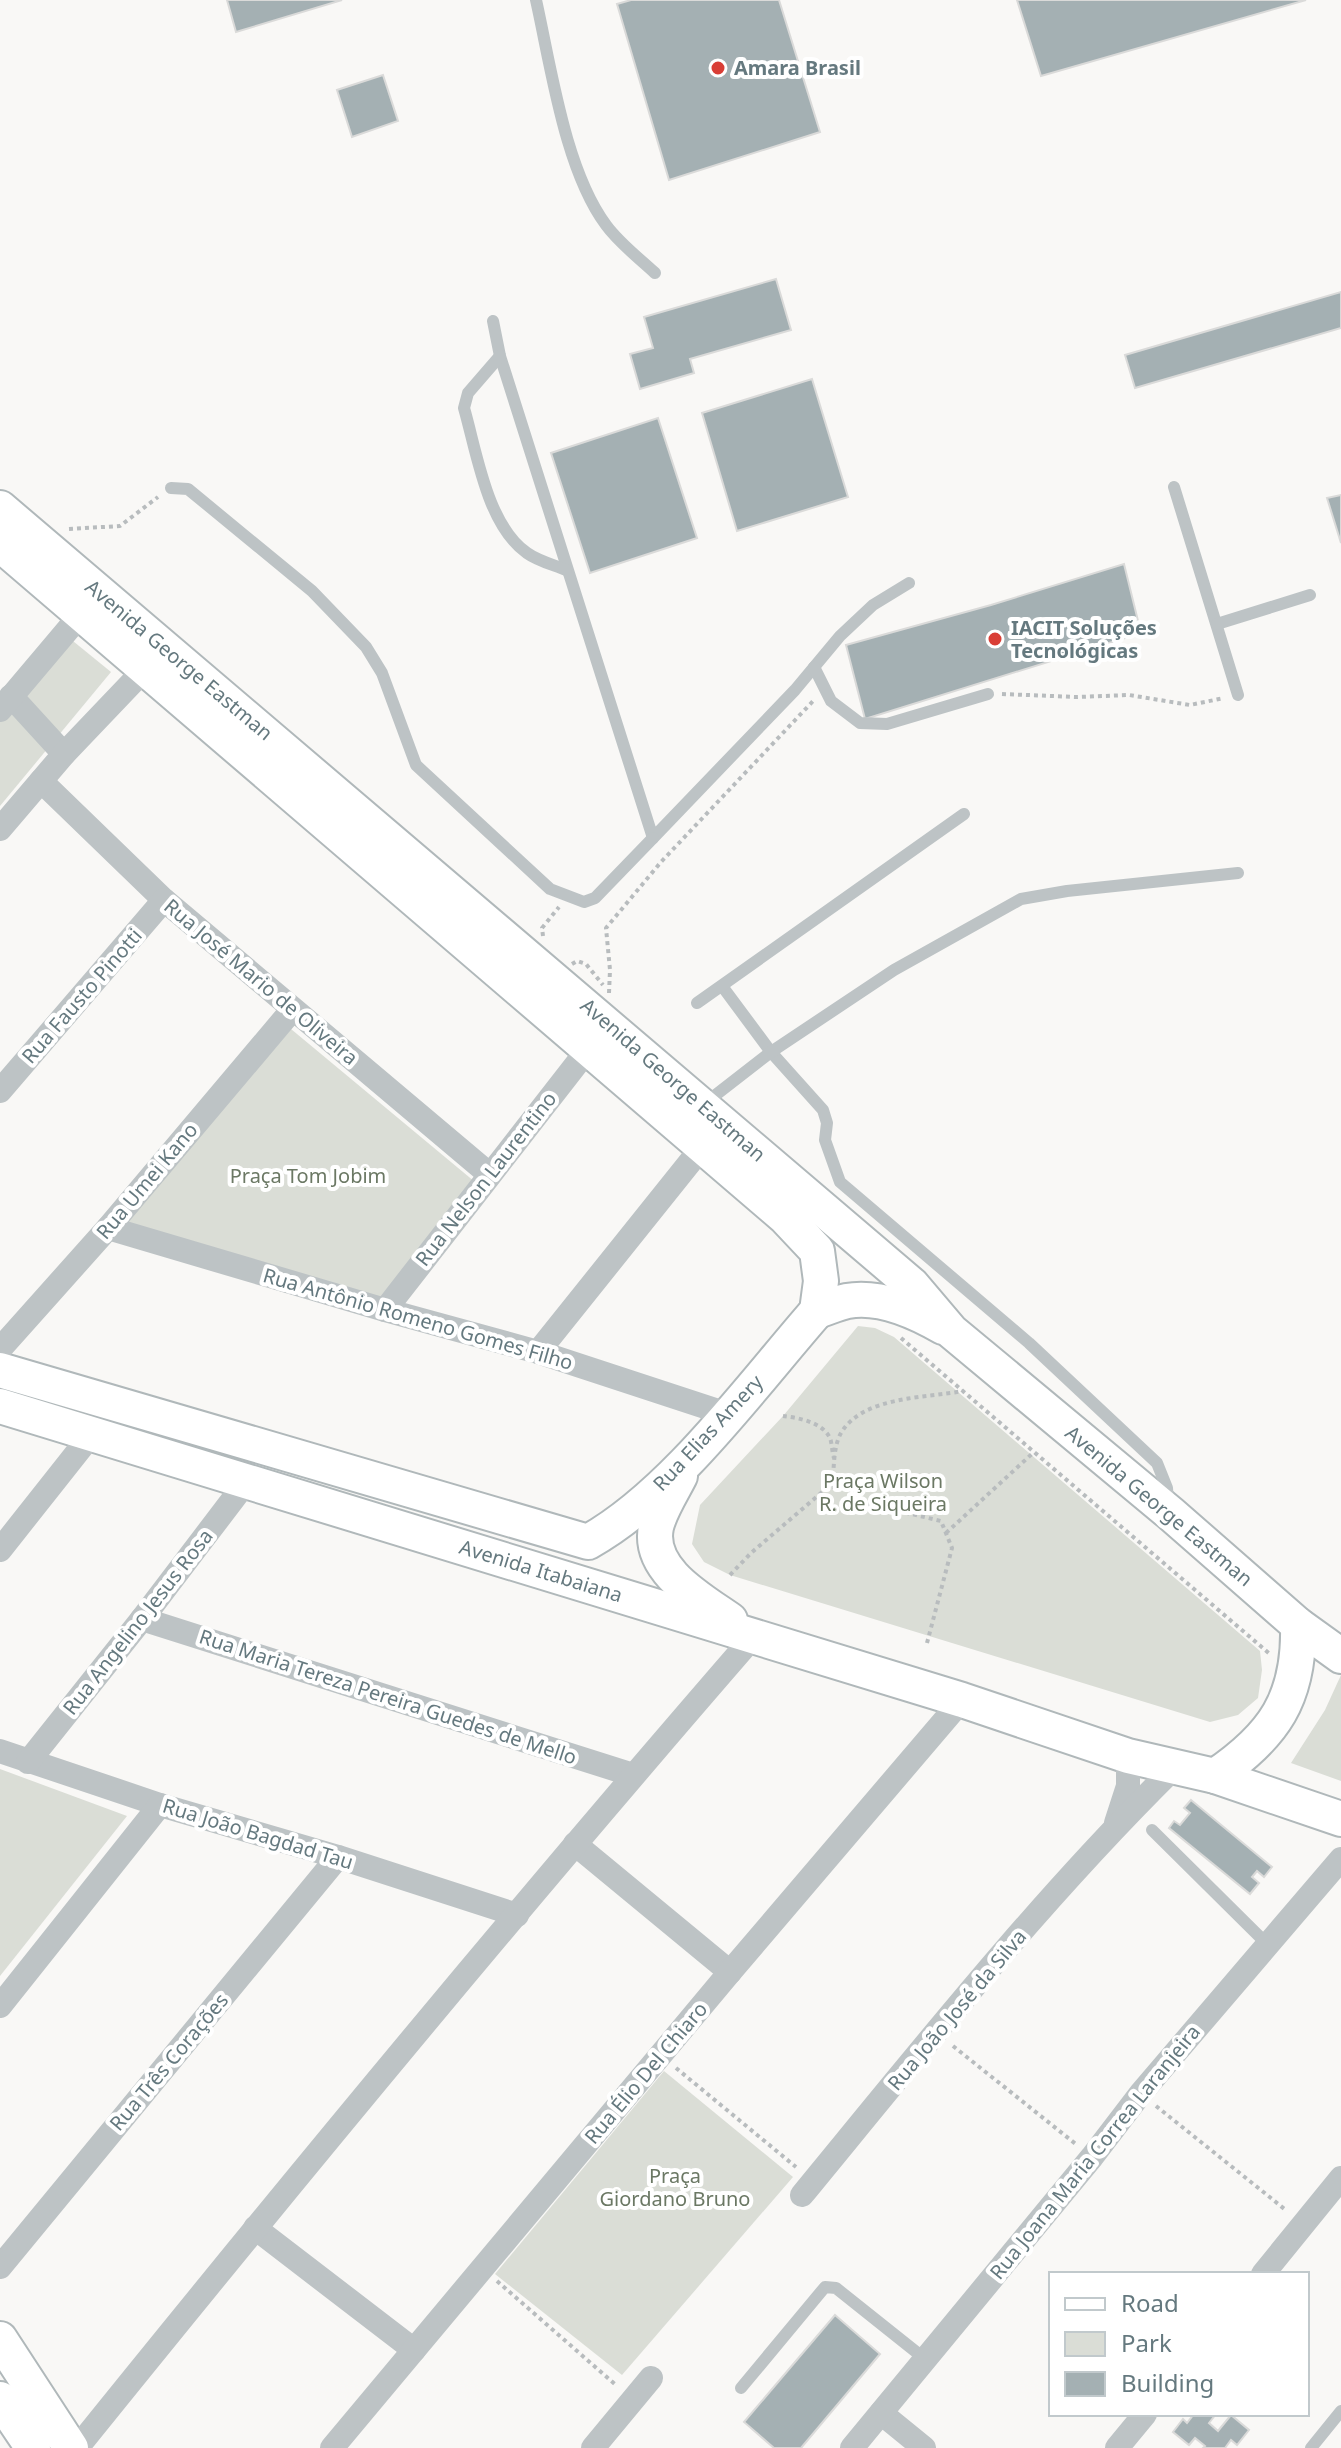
<svg xmlns="http://www.w3.org/2000/svg" width="1341" height="2448" font-family="'Noto Sans',sans-serif">
	<style>
		.green { fill: #daddd6 }
		.building { fill: #a4b0b3; stroke: #dadad9; stroke-width: 2 }
		.lines { fill: none; stroke-linecap: round; stroke-linejoin: round }
		.secondary-casing { stroke: #b0b8ba; stroke-width: 38 }
		.path { stroke: #b8bcbe; stroke-width: 4; stroke-dasharray: 4 4; stroke-linecap: butt }
		.lane { stroke: #bdc3c5; stroke-width: 12 }
		.street { stroke: #bdc3c5; stroke-width: 24 }
		.secondary { stroke: #fff; stroke-width: 34 }
		.poi-dot { fill: #d93e36; stroke: #fff; stroke-width: 3 }
		.labels { text-anchor: middle; stroke-width: 8; stroke-linejoin: round; paint-order: stroke }
		.poi-label { font-size: 20px; font-weight: bold; fill: #65797f; stroke: #fff; text-anchor: start }
		.street-label { font-size: 20px; fill: #65797f; stroke: #fff }
		.park-label { font-size: 20px; fill: #6b7864; stroke: #fff }
	</style>
	<rect width="100%" height="100%" fill="#f9f8f6"/>
	<g class="green">
		<path d="M68 637 111 672 0 806V717Z"/>
		<path d="M291 1029 475 1182 375 1305 122 1228Z"/>
		<path d="M858 1326 875 1328 894 1337 1260 1651 1262 1670 1258 1698 1238 1715 1210 1722 730 1575 704 1562 692 1544 700 1505 783 1416Z"/>
		<path d="M1341 1675V1781L1291 1763 1325 1710Z"/>
		<path d="M0 1769 127 1816 0 1976Z"/>
		<path d="M664 2071 793 2177 622 2375 495 2274Z"/>
	</g>
	<g class="building">
		<path d="M227 0H342L236 32Z"/>
		<path d="M631 0H779L820 132 669 180 617 4Z"/>
		<path d="M1017 0H1306L1041 76Z"/>
		<path d="M383 75 398 121 352 137 337 90Z"/>
		<path d="M776 279 791 330 690 359 694 373 640 389 630 354 653 348 644 317Z"/>
		<path d="M1341 292V328L1135 388 1125 355Z"/>
		<path d="M812 379 848 497 737 531 702 413Z"/>
		<path d="M658 418 697 538 590 573 551 453Z"/>
		<path d="M1341 495V543L1327 498Z"/>
		<path d="M1124 564 1141 633 865 719 846 645 991 605Z"/>
		<path d="M1191 1800 1272 1867 1264 1877 1257 1871 1252 1877 1259 1883 1250 1894 1169 1828 1174 1821 1180 1825 1190 1813 1184 1808Z"/>
		<path d="M835 2315 880 2354 801 2448H774L744 2422Z"/>
		<path d="M1194 2414H1216L1209 2423 1218 2431 1231 2415 1249 2430 1237 2445 1231 2440 1225 2448H1203L1205 2446 1195 2438 1189 2445 1173 2432 1183 2419 1187 2423Z"/>
	</g>
	<g class="lines">
		<defs>
			<g id="secondary">
				<path d="M0 508 912 1285 951 1331 1170 1513 1298 1625 1341 1656"/>
				<path d="M0 544 785 1217 817 1251 821 1281 817 1311"/>
				<path d="M817 1311C827 1308 837 1303 847 1301 879 1295 917 1312 943 1327"/>
				<path d="M0 1370 588 1542C673 1495 752 1385 817 1311"/>
				<path d="M0 1406 962 1700 1128 1756 1215 1776 1341 1819"/>
				<path d="M680 1476C672 1492 660 1510 656 1527 647 1570 700 1599 730 1620"/>
				<path d="M1215 1776C1274 1736 1300 1698 1298 1625"/>
				<path d="M0 2339 71 2448"/>
				<path d="M0 2399 33 2448"/>
			</g>
		</defs>
		<use href="#secondary" class="secondary-casing"/>
		<g class="path">
			<path d="M69 529 120 526 158 497"/>
			<path d="M1002 694 1077 697 1129 695 1190 705 1224 698"/>
			<path d="M543 936 542 928 559 907"/>
			<path d="M572 964 577 961 586 964 603 985"/>
			<path d="M609 993 610 970 606 928 661 862 815 699"/>
			<path d="M901 1338 1271 1655"/>
			<path d="M783 1416C799 1418 822 1422 830 1438 832 1443 832 1452 834 1458"/>
			<path d="M946 1533 1034 1452"/>
			<path d="M730 1575 751 1553 828 1487H843"/>
			<path d="M927 1643 952 1548 941 1521 865 1503 833 1477C834 1464 834 1445 841 1433 863 1396 926 1398 963 1391"/>
			<path d="M953 2046 1077 2145"/>
			<path d="M676 2068 796 2167"/>
			<path d="M1156 2106 1287 2211"/>
			<path d="M497 2281 617 2386"/>
		</g>
		<g class="lane">
			<path d="M536 0C551 67 565 170 606 225 619 243 639 258 655 273"/>
			<path d="M493 321 500 356 653 838 795 690 840 636 873 605 909 583"/>
			<path d="M500 356 468 393 464 408C477 453 487 525 527 553 538 561 554 565 566 570"/>
			<path d="M1174 487 1238 695"/>
			<path d="M171 488 188 489 312 591 366 647 382 673 416 765 550 889 584 902 595 898 653 838"/>
			<path d="M1217 624 1310 595"/>
			<path d="M814 667 831 701 860 723 887 724 988 694"/>
			<path d="M722 986 771 1052 823 1110 827 1123 825 1140 840 1182 1029 1343 1157 1463 1167 1488 1168 1502"/>
			<path d="M697 1003 964 814"/>
			<path d="M704 1104 771 1052 894 970 1021 899 1067 891 1238 873"/>
			<path d="M1152 1830 1268 1945"/>
			<path d="M741 2388 825 2287 836 2288 925 2359"/>
			<path d="M1311 2448 1341 2411"/>
		</g>
		<g class="street">
			<path d="M11 696 64 754"/>
			<path d="M0 710 82 613"/>
			<path d="M41 781 164 900 489 1174"/>
			<path d="M0 829 64 754 146 668"/>
			<path d="M0 1091 164 900"/>
			<path d="M108 1228 385 1310 538 1352 727 1414"/>
			<path d="M385 1310 589 1048"/>
			<path d="M0 1349 108 1228 292 1010"/>
			<path d="M538 1352 703 1146"/>
			<path d="M0 1550 91 1435"/>
			<path d="M142 1619 633 1775"/>
			<path d="M0 1751 160 1805 338 1857 517 1915"/>
			<path d="M28 1762 142 1619 247 1481"/>
			<path d="M1116 1823 1128 1786V1756"/>
			<path d="M575 1844 730 1972"/>
			<path d="M0 2006 160 1805"/>
			<path d="M802 2195C922 2049 1041 1899 1175 1767"/>
			<path d="M255 2228 414 2350"/>
			<path d="M0 2267 338 1857"/>
			<path d="M1263 2274 1341 2178"/>
			<path d="M881 2413 924 2448"/>
			<path d="M77 2448C298 2174 523 1902 754 1636"/>
			<path d="M332 2448 730 1972 962 1700"/>
			<path d="M593 2448 651 2378"/>
			<path d="M852 2448 1092 2157 1141 2093 1341 1859"/>
			<path d="M1117 2448 1145 2414"/>
		</g>
		<use href="#secondary" class="secondary"/>
	</g>
	<g class="poi-dot">
		<circle cx="718" cy="68" r="8"/>
		<circle cx="995" cy="639" r="8"/>
	</g>
	<g class="labels">
		<g class="poi-label">
			<text x="734" y="75">Amara Brasil</text>
			<text x="1011" y="635">IACIT Soluções<tspan x="1011" dy="23">Tecnológicas</tspan></text>
		</g>
		<g class="street-label">
			<text transform="translate(179 660) rotate(40)" y="7">Avenida George Eastman</text>
			<text transform="translate(261 982) rotate(40)" y="7">Rua José Mario de Oliveira</text>
			<text transform="translate(82 996) rotate(-49)" y="7">Rua Fausto Pinotti</text>
			<text transform="translate(673 1080) rotate(41)" y="7">Avenida George Eastman</text>
			<text transform="translate(486 1179) rotate(-52)" y="7">Rua Nelson Laurentino</text>
			<text transform="translate(147 1181) rotate(-50)" y="7">Rua Umei Kano</text>
			<text transform="translate(418 1319) rotate(16)" y="7">Rua Antônio Romeno Gomes Filho</text>
			<text transform="translate(708 1433) rotate(-47)" y="7">Rua Elias Amery</text>
			<text transform="translate(1159 1506) rotate(40)" y="7">Avenida George Eastman</text>
			<text transform="translate(541 1571) rotate(17)" y="7">Avenida Itabaiana</text>
			<text transform="translate(138 1622) rotate(-52)" y="7">Rua Angelino Jesus Rosa</text>
			<text transform="translate(388 1697) rotate(18)" y="7">Rua Maria Tereza Pereira Guedes de Mello</text>
			<text transform="translate(258 1834) rotate(17)" y="7">Rua João Bagdad Tau</text>
			<text transform="translate(957 2010) rotate(-50)" y="7">Rua João José da Silva</text>
			<text transform="translate(169 2062) rotate(-50)" y="7">Rua Três Corações</text>
			<text transform="translate(646 2073) rotate(-50)" y="7">Rua Élio Del Chiaro</text>
			<text transform="translate(1095 2152) rotate(-51)" y="7">Rua Joana Maria Correa Laranjeira</text>
		</g>
		<g class="park-label">
			<text x="308" y="1183">Praça Tom Jobim</text>
			<text x="883" y="1488">Praça Wilson<tspan x="883" dy="23">R. de Siqueira</tspan></text>
			<text x="675" y="2183">Praça<tspan x="675" dy="23">Giordano Bruno</tspan></text>
		</g>
	</g>
	<rect x="1049" y="2272" width="260" height="144" fill="#ffffff" stroke="#c1c9cc" stroke-width="2"/>
	<rect x="1065" y="2298" width="40" height="12" fill="#ffffff" stroke="#c1c9cc" stroke-width="2"/>
	<text x="1121" y="2312" font-size="24" fill="#65797f">Road</text>
	<rect x="1065" y="2332" width="40" height="24" fill="#daddd6" stroke="#c1c9cc" stroke-width="2"/>
	<text x="1121" y="2352" font-size="24" fill="#65797f">Park</text>
	<rect x="1065" y="2372" width="40" height="24" fill="#a4b0b3" stroke="#c1c9cc" stroke-width="2"/>
	<text x="1121" y="2392" font-size="24" fill="#65797f">Building</text>
</svg>
